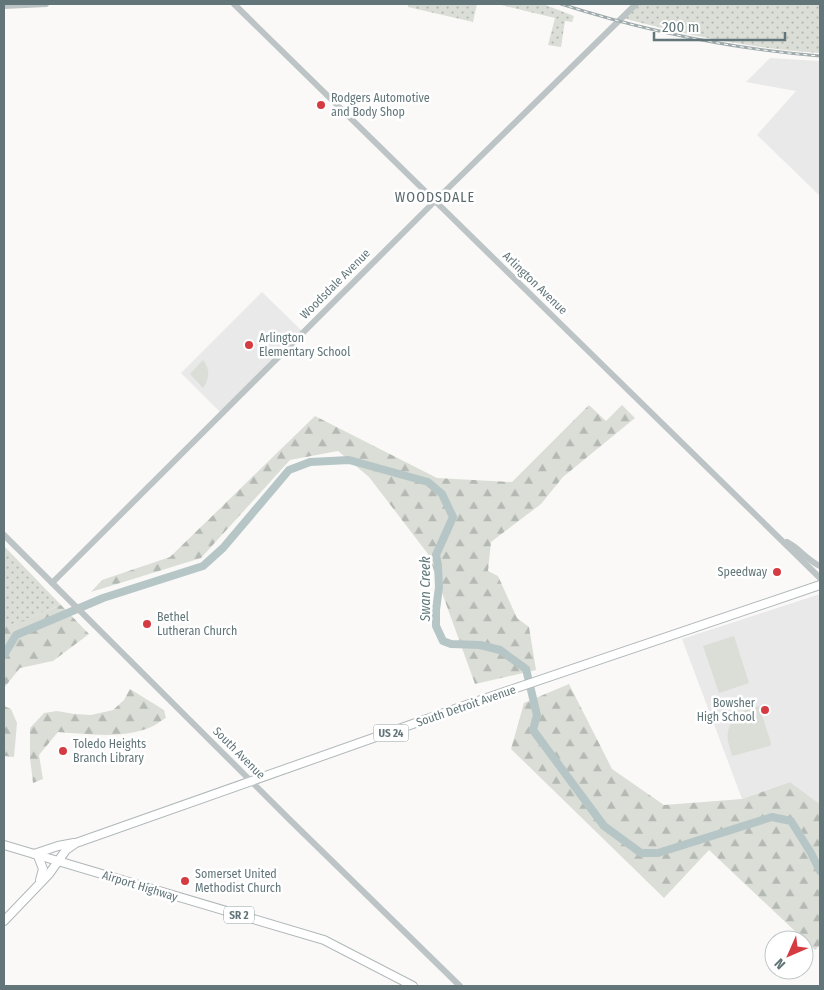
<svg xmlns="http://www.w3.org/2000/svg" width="824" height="990" font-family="'Fira Sans Condensed',sans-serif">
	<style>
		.built { fill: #e8e9e8 }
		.grass { fill: url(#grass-dots) }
		.forest { fill: url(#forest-firs) }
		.pitch { fill: #dbded7 }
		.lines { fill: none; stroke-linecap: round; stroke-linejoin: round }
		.river { stroke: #b6c6c6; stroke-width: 8 }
		.primary-casing { stroke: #b1b8ba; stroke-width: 10 }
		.tertiary { stroke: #bdc4c5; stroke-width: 6 }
		.primary { stroke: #fff; stroke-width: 8 }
		.rail-casing { stroke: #9faaac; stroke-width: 3 }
		.rail { stroke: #fff; stroke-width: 1; stroke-dasharray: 4; stroke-linecap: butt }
		.poi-dot { fill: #d53c41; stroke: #fff; stroke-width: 2 }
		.labels { text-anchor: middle; stroke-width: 5; stroke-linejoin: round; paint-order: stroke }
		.shield { fill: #fff; stroke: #919fa2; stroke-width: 1 }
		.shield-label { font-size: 11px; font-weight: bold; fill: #62767a }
		.poi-label { font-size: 12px; fill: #62767a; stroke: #fff; text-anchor: start }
		.street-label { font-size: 12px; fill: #62767a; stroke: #fff }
		.neighbourhood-label { font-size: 14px; letter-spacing: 1px; fill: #59696c; stroke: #fff }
		.water-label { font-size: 14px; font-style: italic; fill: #627a7a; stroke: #fff }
	</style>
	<defs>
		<pattern id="grass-dots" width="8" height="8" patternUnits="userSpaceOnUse" patternTransform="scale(1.25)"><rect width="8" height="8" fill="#dbded7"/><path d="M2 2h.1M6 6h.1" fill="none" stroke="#b5b9b3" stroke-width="1.8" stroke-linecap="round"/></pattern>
		<pattern id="forest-firs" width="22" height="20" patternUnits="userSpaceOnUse" patternTransform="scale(1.25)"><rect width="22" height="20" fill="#dbded7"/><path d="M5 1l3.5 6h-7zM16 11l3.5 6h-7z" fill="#b5b9b3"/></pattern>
	</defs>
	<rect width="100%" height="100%" fill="#faf9f8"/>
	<g class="built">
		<path d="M770 58 820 61V196L757 135 796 91 746 82Z"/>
		<path d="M262 292 303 332 221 413 181 373Z"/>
		<path d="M820 594V803L817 802 790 782 742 799 682 639Z"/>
	</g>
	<g class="grass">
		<path d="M408 4H477L473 22 408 7Z"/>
		<path d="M497 4H543L574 16 572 22 565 21 561 47 548 45 555 18Z"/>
		<path d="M636 4H820V53C753 49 686 35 622 18Z"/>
		<path d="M4 546 61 605 7 627 4 631Z"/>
	</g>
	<g class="forest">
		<path d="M589 405 606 421 622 405 635 418 563 477 541 504 491 542 488 571 498 576 517 618 529 627 536 670 475 684 428 554 369 477 338 451 290 460 201 558 91 592 102 580 170 557 315 416 437 478 512 482Z"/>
		<path d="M61 605 89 634 53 661 20 668 4 688V631L6 627Z"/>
		<path d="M569 684 612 769 664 805 742 799 790 782 817 802 820 803V945L815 950 709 850 664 898 511 749 524 703Z"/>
		<path d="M130 689 164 710 166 718C160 721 155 726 149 728 120 739 88 734 58 732L39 755 43 779 33 783 30 758V728L44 713 57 711 74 714 91 715 113 710 124 700Z"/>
		<path d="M4 706 11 709 17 723 14 757 4 756Z"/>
	</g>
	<g class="pitch">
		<path d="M203 360C210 369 210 378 203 388L190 374Z"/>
		<path d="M734 636 749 683 719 693 703 646Z"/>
		<path d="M759 706 771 743 770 746 732 756C731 751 729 746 728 741 725 721 742 709 759 706Z"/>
	</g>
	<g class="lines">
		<path class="river" d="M4 655 16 635 103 598 203 566 223 548 289 470 310 462 349 460 428 482 442 494 453 517 436 555 438 565 439 587 436 610V626L443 641 451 644 480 645 500 650 526 669 537 715 533 730 604 826 641 853H658L772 817 791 821 811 853 820 871"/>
		<defs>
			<g id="primary">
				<path d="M4 845 324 940 413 986"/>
				<path d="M34 854 58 846 74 843"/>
				<path d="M38 856 43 869 40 880"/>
				<path d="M4 921 49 874 66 850 76 843 475 702 820 585"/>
			</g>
		</defs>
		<use href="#primary" class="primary-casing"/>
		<g class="tertiary">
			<path d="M234 4 820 578"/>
			<path d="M4 6 46 4"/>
			<path d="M4 535 290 820 460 986"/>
			<path d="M787 542C799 548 807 560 820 566"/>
			<path d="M52 583 435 201 636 4"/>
		</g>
		<use href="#primary" class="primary"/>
		<defs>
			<path id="rail" d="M561 4C645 31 732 49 820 56"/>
		</defs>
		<use href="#rail" class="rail-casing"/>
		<use href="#rail" class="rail"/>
	</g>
	<g class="poi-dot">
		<circle cx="321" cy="105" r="5"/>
		<circle cx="249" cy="345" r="5"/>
		<circle cx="777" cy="572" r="5"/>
		<circle cx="147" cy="624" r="5"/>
		<circle cx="765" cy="710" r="5"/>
		<circle cx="63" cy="751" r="5"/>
		<circle cx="185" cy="881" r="5"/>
	</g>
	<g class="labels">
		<g class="shield">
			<rect x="373.5" y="724.5" width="35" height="17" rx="4"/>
			<rect x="224" y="906.5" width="30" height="17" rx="4"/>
		</g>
		<g class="shield-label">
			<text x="391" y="737">US 24</text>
			<text x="239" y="919">SR 2</text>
		</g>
		<g class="poi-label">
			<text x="331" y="102">Rodgers Automotive<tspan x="331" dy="14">and Body Shop</tspan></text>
			<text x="259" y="342">Arlington<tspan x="259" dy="14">Elementary School</tspan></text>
			<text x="767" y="576" text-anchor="end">Speedway</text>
			<text x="157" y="621">Bethel<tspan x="157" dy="14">Lutheran Church</tspan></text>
			<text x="755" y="707" text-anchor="end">Bowsher<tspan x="755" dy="14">High School</tspan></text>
			<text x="73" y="748">Toledo Heights<tspan x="73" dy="14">Branch Library</tspan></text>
			<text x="195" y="878">Somerset United<tspan x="195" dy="14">Methodist Church</tspan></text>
		</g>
		<g class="street-label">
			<text transform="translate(535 283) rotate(44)" y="4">Arlington Avenue</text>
			<text transform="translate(335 284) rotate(-45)" y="4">Woodsdale Avenue</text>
			<text transform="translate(466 706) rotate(-19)" y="4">South Detroit Avenue</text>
			<text transform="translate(239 753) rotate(45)" y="4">South Avenue</text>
			<text transform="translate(140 886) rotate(17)" y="4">Airport Highway</text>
		</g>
		<g class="neighbourhood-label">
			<text x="435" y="202">WOODSDALE</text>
		</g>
		<g class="water-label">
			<text transform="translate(425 589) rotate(-90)" y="5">Swan Creek</text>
		</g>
	</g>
	<rect width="824" height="990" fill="none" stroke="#62767a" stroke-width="10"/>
	<g transform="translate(789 955) rotate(225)"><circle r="24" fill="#ffffff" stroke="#c0c8ca"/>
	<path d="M0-4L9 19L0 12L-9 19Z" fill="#d53c41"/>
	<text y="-8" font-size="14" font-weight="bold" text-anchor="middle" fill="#62767a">N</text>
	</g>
	<path d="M654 32v8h131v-8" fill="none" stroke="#62767a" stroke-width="2.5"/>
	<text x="662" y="32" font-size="15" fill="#62767a" stroke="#ffffff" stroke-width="4" paint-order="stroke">200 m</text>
</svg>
